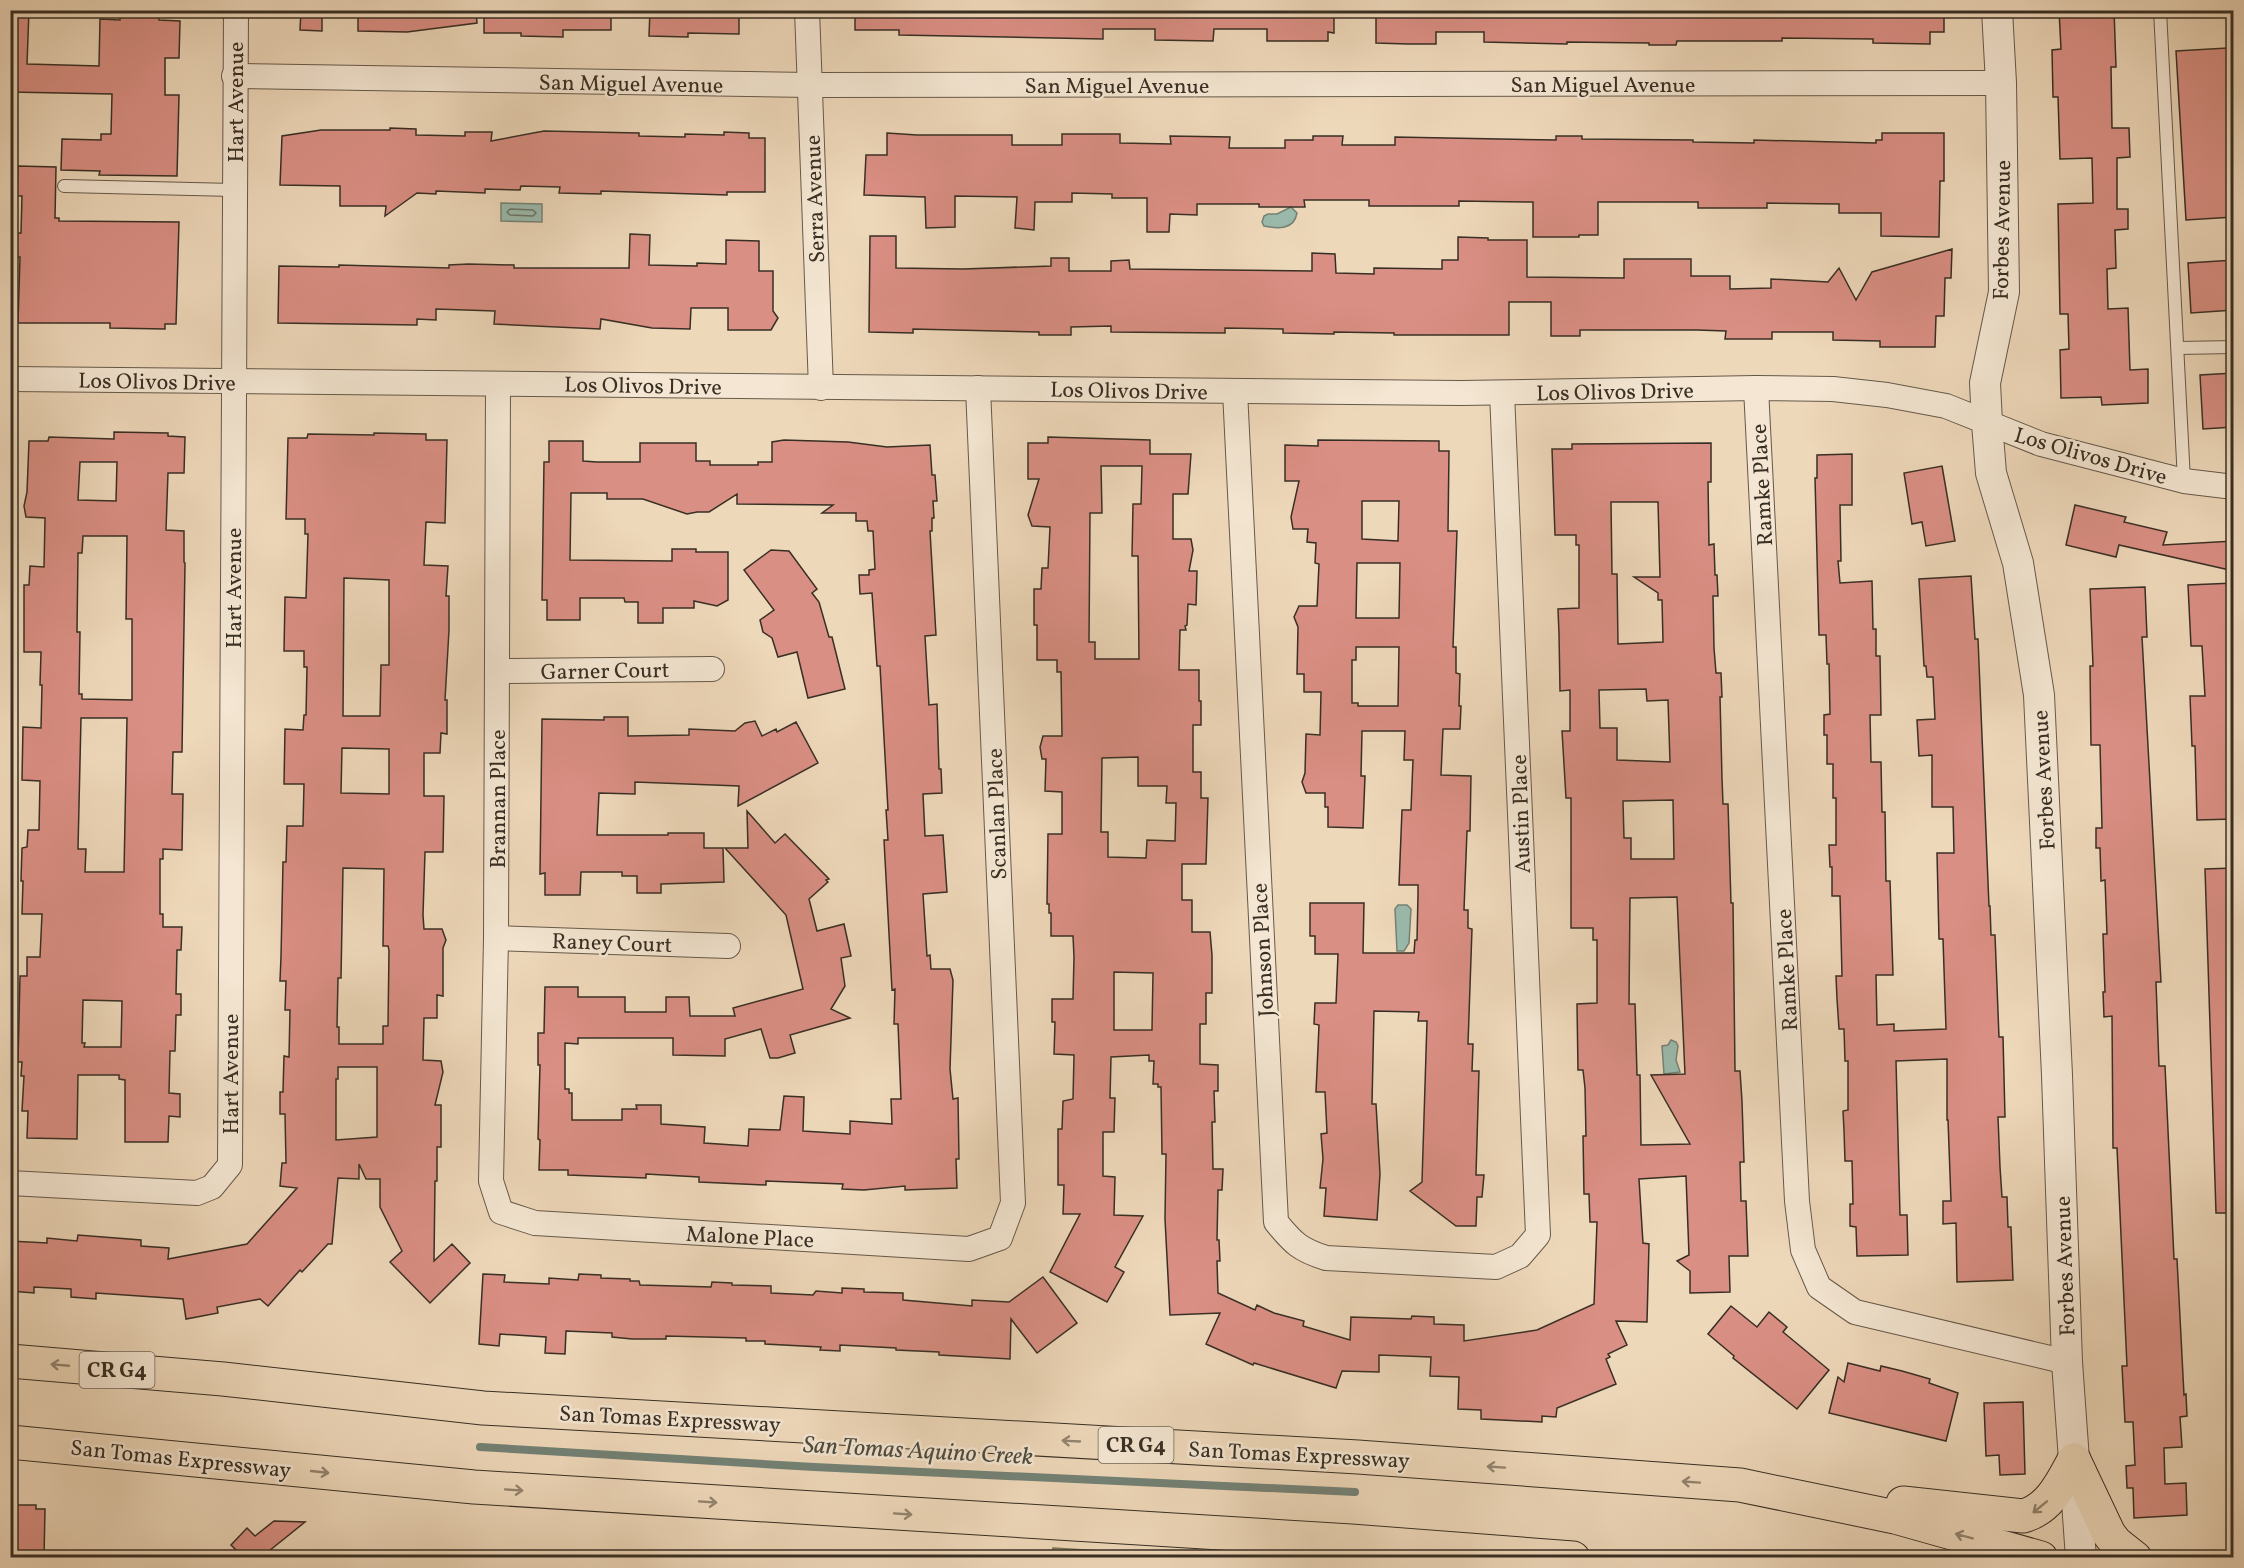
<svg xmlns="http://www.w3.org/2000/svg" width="2244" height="1568" font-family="Vollkorn,serif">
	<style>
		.green { fill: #bcbe8d; stroke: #7a7658; stroke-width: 1.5 }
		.water { fill: #9abaac; stroke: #738276; stroke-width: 1.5 }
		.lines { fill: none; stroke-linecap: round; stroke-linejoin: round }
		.shore { stroke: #697468; stroke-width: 1.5 }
		.stream { stroke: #738276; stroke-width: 8 }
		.building { fill: #da8f84; stroke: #382f24; stroke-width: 1.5; fill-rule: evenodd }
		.service-casing { stroke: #66594a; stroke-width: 14 }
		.minor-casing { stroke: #66594a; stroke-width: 26 }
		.tertiary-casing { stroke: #66594a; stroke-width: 32 }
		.trunk-casing { stroke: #382f24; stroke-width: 35 }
		.service { stroke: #f4e6d2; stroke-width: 12 }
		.minor { stroke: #f4e6d2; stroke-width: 24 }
		.tertiary { stroke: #f4e6d2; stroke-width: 30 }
		.trunk { stroke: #eed8ba; stroke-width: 33 }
		.oneway { stroke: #93846f }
		.labels { text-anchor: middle; stroke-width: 5; stroke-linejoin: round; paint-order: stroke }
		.shield { fill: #f4e6d2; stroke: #706658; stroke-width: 1.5 }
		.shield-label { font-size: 21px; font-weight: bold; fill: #382f24 }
		.street-label { font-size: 22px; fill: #382f24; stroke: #f4e6d2 }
		.water-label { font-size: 24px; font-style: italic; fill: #4c4b3f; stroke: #f4e6d2 }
	</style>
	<rect width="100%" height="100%" fill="#eed8ba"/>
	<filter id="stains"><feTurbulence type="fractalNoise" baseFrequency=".00333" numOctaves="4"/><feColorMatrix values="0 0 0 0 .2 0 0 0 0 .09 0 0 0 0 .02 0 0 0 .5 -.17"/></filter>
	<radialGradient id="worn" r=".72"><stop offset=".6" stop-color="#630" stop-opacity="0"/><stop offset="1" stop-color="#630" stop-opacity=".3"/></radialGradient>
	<path class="green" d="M1053 1548 1200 1557H1053Z"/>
	<g class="water">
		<path d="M501 203 542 204V222L501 221Z"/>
		<path d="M1291 207 1297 213C1294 230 1278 229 1264 226L1262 222 1264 216 1268 214H1277Z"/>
		<path d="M1398 905H1407L1411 909 1409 943 1404 951H1397L1395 909Z"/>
		<path d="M1671 1040 1676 1042 1678 1046 1676 1060 1680 1072 1664 1074 1662 1046 1668 1045Z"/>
	</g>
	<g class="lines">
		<path class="shore" d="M510 209 533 210 536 213 533 216 510 215 507 212Z"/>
		<path class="stream" d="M480 1447 814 1467 1355 1492"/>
	</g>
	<g class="building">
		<path d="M10 10H29L27 64 99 66 100 19 120 20V16L159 17V20L180 21 179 58H165V95H179L177 176 99 175 100 171 61 170 62 139 101 140V134H111L112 94 10 92Z"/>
		<path d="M301 10H322V31L300 30Z"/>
		<path d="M358 10H476L477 23 407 32 358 31Z"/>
		<path d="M484 10H611V30H563V37L521 36V33H484Z"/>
		<path d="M650 10H739V34L688 33V37L649 36Z"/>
		<path d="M855 10H1334V33L1328 32V41H1267V29H1214L1213 41 1155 40V29H1103V39L899 35V30H855Z"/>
		<path d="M1376 10H1944V32H1930V44L1873 43V39L1782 38V41H1677L1676 45H1649V43L1567 42V44L1484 42V32H1436V44H1408L1376 43Z"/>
		<path d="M2059 10H2114L2116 67H2111L2112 128H2129L2130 157 2117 158V209H2128V229L2115 230 2116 268 2107 269 2108 309 2128 308 2130 370 2148 369V403L2102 405 2101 397 2061 398 2060 350 2069 349 2068 314H2060L2058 204 2093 203 2092 158 2060 159 2058 97H2053L2052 50 2061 49Z"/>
		<path d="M2227 48 2234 156V217L2186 220 2176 51Z"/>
		<path d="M390 128 416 129V135L465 136V132H492L491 141 544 131 639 133V136L685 137V134L724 135V132L749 133V138H765V192H727V195L601 191V194L559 193 560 187 521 186 520 190 485 189V193L436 191V194L417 193 385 216 386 206H340V186L280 185 282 136 321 130H390Z"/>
		<path d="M887 133 917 135H1012V145H1062V134H1120V143L1171 144 1170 136 1230 137 1229 148H1285V140H1313V136H1343L1342 145H1395V137L1556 140V136H1582V139L1693 140V142L1754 143V140L1876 143V140H1882V133H1944V181H1940L1939 237 1881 236V213H1839V204L1767 203V208H1698V202H1598V235H1579V237H1533V202L1459 201V206H1369V200H1304L1305 207H1259V204H1197V215L1170 214 1169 232H1147V198H1112V194L1072 193V202H1035L1034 230 1015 228 1017 197 955 196V227L926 228 925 197 864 195 866 155H887Z"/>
		<path d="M18 166 56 167 55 218H59V221L179 222 176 324H165V329L110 328V323H18L20 257H10L11 233H21L22 196H17Z"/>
		<path d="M630 234 650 235 649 265 697 266V263L726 264V240L759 241V271H773V311L778 318 771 330H728V308H691L690 329 652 328 601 319 600 329 494 324 495 311 436 309V320L417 319V325L278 323 279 266 339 267V265L449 268V265L468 264 514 265V268H629Z"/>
		<path d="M870 236H896V268L963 269 1051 266V258H1069V271H1111V261L1129 260 1130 269 1312 271V253L1335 254 1336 273 1374 274V268L1442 269V260H1458V237L1488 238V240H1527V277L1624 278V259H1691V276H1730V289L1771 288V279L1828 282 1839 268 1856 300 1872 272 1952 249 1951 278H1945L1944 316H1936L1935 347H1880V341L1833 340V332H1772V339H1725L1726 331 1697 330H1580V336H1551V302H1509V335H1394V333L1334 332V334L1283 333V329L1225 328V333L1111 332V326L1071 327V335H1039V332L913 329V333L869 332Z"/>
		<path d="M2234 260V310L2191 313 2188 263Z"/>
		<path d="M2234 373V427L2203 429 2200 375Z"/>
		<path d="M114 432 168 433V436L185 437 184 473H168L166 530 184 531V562L185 563 182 752H173L172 794H183L182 850 163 849V859H160V914H163V927H182L181 950H177L176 994H181V1015H176L175 1051H170L169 1093 180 1094V1117L169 1116 168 1142H125V1080L119 1079V1075H78L77 1139 27 1138 28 1111H22L24 1076H21L22 1062H18L20 976H27V957H40L42 914H22L23 881H21L22 848 27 847 28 830H39L40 781 22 780 23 727 41 728 42 685H40L41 652H24V585H29L30 566 44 567 45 518 26 517 24 506 27 492 29 441H48L49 437 114 439ZM80 462H117L116 501 78 500ZM83 536H127L126 619H132V700L82 699V694H79L80 632H77L78 553H82ZM81 718H127L124 872H85L86 849H78ZM83 1000 122 1001 121 1047H84L85 1043H82Z"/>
		<path d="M374 433 426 434V440H447L445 523 426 522 424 565 448 566 446 596H449V630L445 700H447V734L441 733 440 753H424V796H444L443 852H425L423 915 424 929H442L446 940 443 948V996L437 995V1018H424L423 1060 441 1061 443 1072 435 1105H441V1147H437V1181H435L434 1261 452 1244 470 1263 430 1303 390 1262 402 1251 380 1207V1179H366L359 1164V1179L338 1178 332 1244H328L302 1272 300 1270 268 1306 260 1299 217 1307 218 1313 186 1319 183 1299 96 1293V1299L71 1297V1289L34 1287V1293L10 1291V1241L47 1243V1238L77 1241 78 1235 141 1240V1246L169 1248 168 1259 247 1244 297 1188 280 1186 282 1163H286L285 1114H280V1092H283L284 1056 289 1057 290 1010H285L286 981H280L281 957 283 862H286L287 826H303L304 784H284L285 729 303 730 304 715H306L307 667H304V651H284L285 597 306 598 308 534H305V519H286L288 438H307L308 434 374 435ZM344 578 389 580V665H381L380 716H343ZM342 748 389 749V794L341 793ZM343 868 384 869 383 946H388L389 950 388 1026H383V1044H339V1027H337L338 978H341ZM338 1067H377V1137L336 1140V1079H338Z"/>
		<path d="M1048 437 1150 440V454H1191L1188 494H1173V539H1191L1193 550 1189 571H1197L1196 605 1188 604 1187 625 1185 626 1186 630H1180L1179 670H1199V701H1201V725H1193V772H1201V798H1208L1206 864H1182V900H1192V932H1210L1212 955V993H1206V1024H1200V1064L1218 1065V1091H1214L1215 1122H1212L1213 1169H1223L1222 1190H1218L1217 1240H1219L1220 1261H1217L1218 1293 1255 1310 1257 1305 1274 1313 1304 1321 1303 1326 1350 1340 1351 1317 1411 1319 1412 1316 1434 1317V1324L1464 1325V1341L1537 1330 1594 1304 1597 1222H1590L1589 1194H1584L1583 1136H1586L1585 1088 1583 1070H1578L1577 1004 1597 1003V940H1593V928H1571V798H1566L1562 731H1570V690L1560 691 1559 634 1558 609 1579 608V545H1576V535H1555L1552 449H1572V444L1711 443V482H1708L1709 545 1714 544 1715 575H1717L1718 596H1713L1714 648 1716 673H1721L1722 697H1720L1722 778 1723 804H1728L1731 903H1733L1735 1071H1740L1742 1101 1744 1162H1740L1741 1201H1746L1748 1256H1729L1730 1292 1690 1293V1271L1677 1261 1689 1255 1686 1176 1639 1179 1643 1243 1649 1244 1647 1322 1616 1321 1627 1345 1608 1354 1610 1357 1606 1359 1616 1384 1557 1408 1556 1417 1542 1416V1422L1481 1419V1410L1458 1409 1459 1377 1430 1376 1431 1357 1379 1355V1372L1342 1371 1336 1388 1254 1363 1253 1365 1206 1344 1220 1313 1170 1315 1165 1219 1166 1154H1162L1161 1087H1158V1084H1153L1154 1061H1149V1055L1111 1057 1110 1098H1115L1114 1132H1103V1176L1115 1177 1114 1215 1143 1216 1115 1267 1124 1272 1107 1302 1050 1272 1080 1214H1063L1064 1185H1058V1129H1062L1063 1101 1073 1099 1074 1055 1054 1054 1055 1022H1052V999H1073L1074 957 1073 936H1051V913H1049V904H1047L1048 834H1062V792L1045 791 1046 759H1042L1040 747 1043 736H1062L1061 672H1057V660H1037V625H1034V589H1041L1042 568H1048L1050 527 1032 526 1028 515 1039 479H1028V443H1048ZM1101 466H1142L1141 504H1133L1132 556H1138L1139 659H1095V642H1089L1090 513H1102ZM1611 502H1658L1660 577H1634L1658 593V600H1662L1663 642 1618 644 1617 574H1612ZM1646 689 1647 701 1668 700 1670 762 1617 760V728H1600L1599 690ZM1138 757V786H1167L1166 803H1176L1175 841 1147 840 1146 858 1108 857V832H1101L1102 758ZM1673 800 1674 859H1631V838H1624L1623 801ZM1677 897 1685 1074 1651 1075 1690 1144 1641 1145 1640 1075H1637L1635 1004H1629L1630 898ZM1114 972 1153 973 1152 1030H1114Z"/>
		<path d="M784 440 848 442 887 447 930 445 932 475H935L937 501H933L934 518H932V531H930L936 635 925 636 929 705 937 704 939 769H941L942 793 923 794 925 836 943 835 947 892 923 894 927 956 930 955 931 969H950L953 980 950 1069 953 1099 958 1098 959 1159H956L957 1188 905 1190V1186L864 1190 842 1189 843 1184 766 1181V1185L699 1182V1177L646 1174V1178L568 1175V1170H539L540 1140 538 1139 540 1065H538V1033H544L545 987H578V997H625V1012H666V997H689L690 1016H735L733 1008 803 989 786 915 725 848H748L747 811 775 843 785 834 829 879 826 880 828 882 809 899 817 931 844 924 851 956 841 958 845 986 831 1009 850 1018 790 1035 795 1053 778 1058H770L761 1029 725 1039V1056L673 1055V1038H578V1044L565 1043V1089H569V1093H572V1120H622V1109H637L636 1105H661V1124L705 1127 704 1143 748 1146 749 1129 780 1130 784 1096 804 1097 803 1131 850 1134V1121L892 1124 891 1099H901L898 1024H894L895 989 892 990 884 840H888L886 810H888L880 666H877L872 593 860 594 859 575H869V570L875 569 873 531H868L867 521H856V513H822L833 505 737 504V494L709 512H697L687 514 643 499H607V493H571L570 560 672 561V549H696V552H728V600L717 606 694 601V608H663V623H638V602H625L624 598H580V620H547V600H542L544 462H549V441H583V461L597 462H640V443H696V461H710V465H758V462H772V442Z"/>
		<path d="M1318 440 1439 441V451H1449L1448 531H1457L1453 647H1456V673L1460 674 1459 706H1461L1460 729H1443L1441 775 1471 776 1470 831H1467L1464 910H1468V928L1472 929 1468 1044H1473L1472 1071H1479L1476 1175H1484L1482 1197H1477L1476 1226H1456L1410 1191 1422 1182 1427 1021H1418L1419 1012 1374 1011 1372 1104H1376L1380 1174 1377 1220 1324 1216 1326 1188H1320L1323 1159 1321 1134 1327 1133 1325 1092H1316L1319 1025 1314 1024 1315 1003H1336L1338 954H1315V936H1310V903H1364L1363 953H1414L1415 940H1417L1418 895V885H1399L1402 810H1411L1413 760H1404L1405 731H1362L1361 776H1365L1363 828 1328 827V807H1325V793H1306L1302 782 1305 773 1306 734 1320 735 1321 692H1304V674H1297L1298 627 1294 617 1299 606H1317L1319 564 1315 563 1316 543 1307 542 1308 529H1293L1291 517 1299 481H1285V445L1318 446ZM1362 501H1399L1398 541 1362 539ZM1357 563H1400L1399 618H1356ZM1356 647H1399L1398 706H1358V703H1352V660H1356Z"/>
		<path d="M1852 454V505H1840L1841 561H1838L1840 583 1872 581 1873 629H1876V656H1880L1881 715H1870L1871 762H1881L1882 812H1885L1886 881H1890L1893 975H1876L1877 1025 1894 1024V1031L1946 1029 1943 939H1939L1937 853H1954L1953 807H1932V755L1919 756 1917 720 1935 719 1933 677H1927L1926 666H1924L1919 579 1971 576 1975 639H1978L1989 906H1990L1991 935H1995L1999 1037H2003L2005 1117H1998L2000 1167 2002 1197H2007L2008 1227H2011L2013 1280 1957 1282 1956 1223 1943 1224V1201H1951L1948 1120H1947V1059L1896 1061 1900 1215H1907L1908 1255 1857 1256 1856 1227 1850 1226V1204H1853L1852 1161H1845L1844 1130 1843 1111 1848 1110V1061H1845L1844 1029H1839L1837 999 1836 976H1842L1840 896H1832V867H1830L1829 845H1836V798H1833V764H1827V735H1824V715L1830 714 1829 664H1827L1826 635H1819L1815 478H1817V455Z"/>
		<path d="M1942 466 1955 541 1926 546 1922 522 1912 524 1904 473Z"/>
		<path d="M2075 505 2126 517 2124 522 2167 532 2163 545 2234 541V571L2119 545 2116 557 2066 545Z"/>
		<path d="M771 550 789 551 817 589 812 593 819 602 829 637H832L845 689 808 698 797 652 778 657 772 638 763 632 760 620 774 610 744 570Z"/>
		<path d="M2234 583V819L2197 820 2195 746H2192L2190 696H2205L2202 646H2191L2188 585Z"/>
		<path d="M2145 587 2147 637H2142L2161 982H2156L2159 1066H2165L2174 1259H2177L2184 1395 2186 1394 2187 1416 2180 1417 2182 1447 2164 1448 2165 1484 2186 1483 2187 1515 2134 1518 2133 1488H2127L2126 1466 2135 1465 2133 1422H2125L2122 1366H2127L2117 1148H2113L2112 1016 2104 1017 2103 992H2105L2103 934H2107L2105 880 2101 881 2100 848H2096V828H2102L2100 745H2091L2090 666H2093L2090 589Z"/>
		<path d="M604 717H628V736L689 735V729L735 731 745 723 755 721 762 736 776 729 777 732 796 722 818 763 738 806 739 786 635 782V794L599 793 597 835H668V833H704V848H723L724 882 661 884V893H637V876H622V872H581L580 895H545V873L540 874 542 719 604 720Z"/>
		<path d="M2234 868V1213H2216L2205 869Z"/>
		<path d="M483 1274 505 1275 504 1282 549 1284V1278L578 1280 579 1274 601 1275V1278L630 1279V1281H639L640 1285 711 1287 712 1282 732 1283V1285L771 1286V1293L813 1295 816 1291 842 1293V1288L864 1289V1292L903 1293V1300L972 1306V1300L1009 1302 1043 1277 1077 1323 1037 1353 1011 1319 1010 1359 939 1355V1352L896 1350V1348L840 1345V1351L820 1350 821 1347 765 1344V1341H746V1338L666 1336V1339H632L612 1337V1333L566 1331 565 1354 545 1353 546 1337 500 1334 499 1346 479 1344Z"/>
		<path d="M1731 1306 1757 1327 1769 1312 1787 1327 1783 1332 1829 1370 1797 1409 1733 1358 1734 1356 1708 1334Z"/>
		<path d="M1848 1363 1880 1371 1881 1366 1902 1371 1930 1379 1929 1383 1958 1393 1946 1441 1829 1413 1838 1377 1844 1382Z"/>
		<path d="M2023 1402 2025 1474 2000 1475 1999 1455 1986 1456 1984 1403Z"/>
		<path d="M10 1505H36V1509H45L44 1557H10Z"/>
		<path d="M274 1521 305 1522 269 1551 276 1557H229L237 1551 231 1545 247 1528 255 1536Z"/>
	</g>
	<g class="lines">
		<defs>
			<g id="service">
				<path d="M2160 10 2184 481"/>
				<path d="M64 186 234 190"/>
				<path d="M2178 348 2234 347"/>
			</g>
			<g id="minor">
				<path d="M807 10 821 388"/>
				<path d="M234 76 809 85 2001 83"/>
				<path d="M10 379 1461 393 1756 388 1833 389 1887 395 1946 406 2041 444 2184 481 2234 487"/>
				<path d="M498 384 496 938 491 1181 501 1212 535 1223 969 1249 1000 1238 1013 1203 978 388"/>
				<path d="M1756 388 1797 1201 1803 1250 1819 1287 1855 1312 2067 1362"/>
				<path d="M1235 391 1276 1222C1293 1243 1300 1250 1326 1258L1496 1267 1520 1256 1538 1235 1502 393"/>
				<path d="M498 671 712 669"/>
				<path d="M496 938 728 946"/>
				<path d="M10 1183 197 1193 212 1187 230 1165 236 10"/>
			</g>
			<path id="tertiary" d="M1997 10 2001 83 2004 292 1985 383 1987 423 1991 473 2018 563 2039 695 2057 1075 2067 1362 2081 1558"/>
			<g id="trunk">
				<path d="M10 1361 223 1379 483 1408 1358 1457 1740 1485 1895 1517 2041 1558"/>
				<path d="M10 1442 474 1487 1351 1541 1573 1558"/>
				<path d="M2074 1460 2109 1534 2116 1543 2135 1558"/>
				<path d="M1903 1503 2023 1516C2050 1509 2062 1482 2074 1460"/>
			</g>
		</defs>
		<use href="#service" class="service-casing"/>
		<use href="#minor" class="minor-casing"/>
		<use href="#tertiary" class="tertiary-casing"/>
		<use href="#trunk" class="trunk-casing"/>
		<use href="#service" class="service"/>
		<use href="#minor" class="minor"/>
		<use href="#tertiary" class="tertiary"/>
		<use href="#trunk" class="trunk"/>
	</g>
	<defs><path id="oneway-shaft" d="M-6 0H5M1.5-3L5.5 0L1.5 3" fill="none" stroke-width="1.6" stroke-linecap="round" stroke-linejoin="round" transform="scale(1.5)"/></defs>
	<g class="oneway">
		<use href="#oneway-shaft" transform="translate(60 1365) rotate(-175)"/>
		<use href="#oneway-shaft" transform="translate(1071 1441) rotate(-177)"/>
		<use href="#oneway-shaft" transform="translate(1496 1467) rotate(-176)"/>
		<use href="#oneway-shaft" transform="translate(320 1472) rotate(6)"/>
		<use href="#oneway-shaft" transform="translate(1691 1482) rotate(-176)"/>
		<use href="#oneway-shaft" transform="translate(514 1490) rotate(4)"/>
		<use href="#oneway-shaft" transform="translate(708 1502) rotate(4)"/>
		<use href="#oneway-shaft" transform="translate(2040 1507) rotate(141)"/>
		<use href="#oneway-shaft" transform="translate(903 1514) rotate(4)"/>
		<use href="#oneway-shaft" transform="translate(1964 1536) rotate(-165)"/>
	</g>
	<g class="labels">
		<g class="shield">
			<rect x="79.5" y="1352" width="75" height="36" rx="4.5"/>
			<rect x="1098.5" y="1427" width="75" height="36" rx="4.5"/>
		</g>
		<g class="shield-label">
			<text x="117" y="1377">CR G4</text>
			<text x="1136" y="1452">CR G4</text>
		</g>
		<g class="street-label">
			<text transform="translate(631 83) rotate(1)" y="8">San Miguel Avenue</text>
			<text x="1603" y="92">San Miguel Avenue</text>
			<text x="1117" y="93">San Miguel Avenue</text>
			<text transform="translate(235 102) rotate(-90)" y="8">Hart Avenue</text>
			<text transform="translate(814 199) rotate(-92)" y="8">Serra Avenue</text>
			<text transform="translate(2001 230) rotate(-89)" y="8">Forbes Avenue</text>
			<text transform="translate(157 381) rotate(1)" y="8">Los Olivos Drive</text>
			<text transform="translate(643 385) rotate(1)" y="8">Los Olivos Drive</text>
			<text transform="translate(1129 390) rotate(1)" y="8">Los Olivos Drive</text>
			<text transform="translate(1615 391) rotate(-1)" y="8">Los Olivos Drive</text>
			<text transform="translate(2091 455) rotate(16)" y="8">Los Olivos Drive</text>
			<text transform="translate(1761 485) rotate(-93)" y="8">Ramke Place</text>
			<text transform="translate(233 588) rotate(-90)" y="8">Hart Avenue</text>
			<text transform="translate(605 670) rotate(-1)" y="8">Garner Court</text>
			<text transform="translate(2043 780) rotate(-93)" y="8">Forbes Avenue</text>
			<text transform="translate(497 799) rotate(-90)" y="8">Brannan Place</text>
			<text transform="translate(996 814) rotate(-92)" y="8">Scanlan Place</text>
			<text transform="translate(1520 814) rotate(-92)" y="8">Austin Place</text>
			<text transform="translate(612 942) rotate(2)" y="8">Raney Court</text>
			<text transform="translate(1262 950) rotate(-93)" y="8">Johnson Place</text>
			<text transform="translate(1786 970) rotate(-93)" y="8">Ramke Place</text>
			<text transform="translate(230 1074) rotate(-90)" y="8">Hart Avenue</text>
			<text transform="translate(750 1236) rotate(3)" y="8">Malone Place</text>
			<text transform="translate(2064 1266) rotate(-92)" y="8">Forbes Avenue</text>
			<text transform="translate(670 1418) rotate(3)" y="8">San Tomas Expressway</text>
			<text transform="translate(1299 1454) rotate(3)" y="8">San Tomas Expressway</text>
			<text transform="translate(181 1458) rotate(6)" y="8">San Tomas Expressway</text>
		</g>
		<g class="water-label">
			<text transform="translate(918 1450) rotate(3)" y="8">San Tomas Aquino Creek</text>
		</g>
	</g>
	<rect width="2244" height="1568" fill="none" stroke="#eed8ba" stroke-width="36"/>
	<rect x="12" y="12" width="2220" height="1544" fill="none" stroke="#382f24" stroke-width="3"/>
	<rect x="18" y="18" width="2208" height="1532" fill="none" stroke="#382f24" stroke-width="1.5"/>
	<rect width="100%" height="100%" filter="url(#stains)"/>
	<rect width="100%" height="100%" fill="url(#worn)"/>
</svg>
